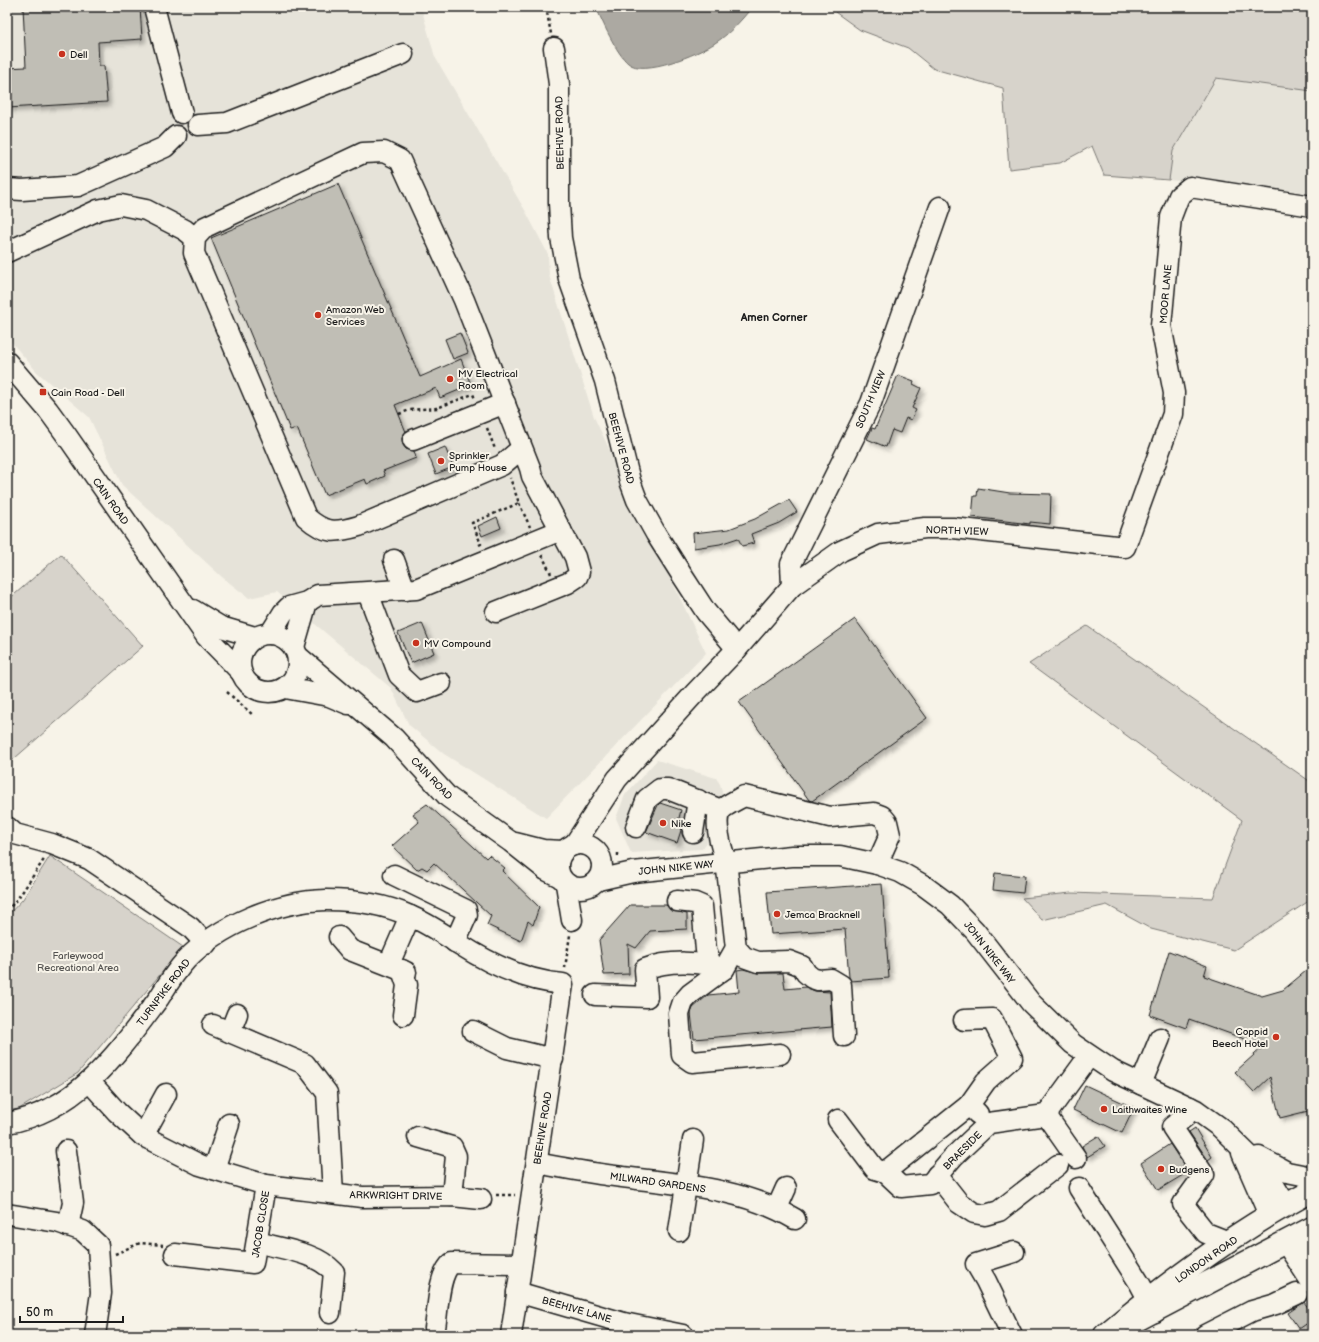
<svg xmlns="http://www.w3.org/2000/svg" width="1319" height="1342" font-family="'Balsamiq Sans',sans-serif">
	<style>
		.built { fill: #e6e3d9 }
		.green { fill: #d7d3cb; stroke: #7a7874 }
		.water { fill: #aca9a2; stroke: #72716c }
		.building { fill: #c0beb5; stroke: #1c1c1c; filter: url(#shadow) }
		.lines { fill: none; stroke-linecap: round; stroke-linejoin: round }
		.minor-casing { stroke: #1c1c1c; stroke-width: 23 }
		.major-casing { stroke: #1c1c1c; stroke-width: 25 }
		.path { stroke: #1c1c1c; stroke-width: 2.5; stroke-dasharray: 3 3; stroke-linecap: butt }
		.minor { stroke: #f7f3e8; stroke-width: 20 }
		.major { stroke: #f7f3e8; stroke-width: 22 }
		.poi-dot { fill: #c8321e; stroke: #f7f3e8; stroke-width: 1.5 }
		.labels { text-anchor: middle; stroke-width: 4; stroke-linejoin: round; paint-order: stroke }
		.poi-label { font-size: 10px; fill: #1c1c1c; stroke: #f7f3e8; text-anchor: start }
		.street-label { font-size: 10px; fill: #1c1c1c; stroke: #f7f3e8 }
		.park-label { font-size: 10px; fill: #545351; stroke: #f7f3e8 }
		.neighbourhood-label { font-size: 11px; font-weight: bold; fill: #1c1c1c; stroke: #f7f3e8 }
	</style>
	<defs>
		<filter id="shadow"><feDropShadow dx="3.5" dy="3.5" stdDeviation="2" flood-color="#0004"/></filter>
	</defs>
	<rect width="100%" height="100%" fill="#f7f3e8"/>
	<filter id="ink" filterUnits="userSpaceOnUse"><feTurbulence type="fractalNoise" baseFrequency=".025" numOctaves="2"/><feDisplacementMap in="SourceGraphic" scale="8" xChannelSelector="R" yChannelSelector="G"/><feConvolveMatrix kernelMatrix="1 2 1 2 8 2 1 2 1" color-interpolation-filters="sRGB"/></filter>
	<g filter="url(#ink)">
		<g class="built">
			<path d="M7 7H421L435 57 526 212 548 254 549 275 594 417 706 653 546 818 444 754 409 725 391 688 277 592 249 598 222 577 122 485 89 417 37 372 7 337Z"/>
			<path d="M1216 78 1312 91V196L1169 180 1173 151Z"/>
			<path d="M657 760 709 776 716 778 720 784 722 791V797L705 804 706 830 708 834V841L702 849 631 853 616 818 625 795Z"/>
		</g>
		<g class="green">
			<path d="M828 7H1312V91L1216 78 1173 151 1169 180 1104 175 1092 146 1060 163 1009 169 1003 88 934 69 908 48 860 30Z"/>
			<path d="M61 554 143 646 7 765V601Z"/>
			<path d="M1087 626 1308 780 1312 785V899L1234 950 1151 929 1107 905 1042 920 1022 898 1071 893 1213 898 1242 820 1029 664Z"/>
			<path d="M50 856 183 947 78 1073 19 1109 7 1111V916L23 899Z"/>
		</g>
		<path class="water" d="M596 7H752C742 20 728 35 715 43 699 54 643 77 628 63 616 53 602 21 596 7Z"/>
		<g class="building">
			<path d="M23 7H140L142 39 98 42 99 66H104L107 102 7 108V68L26 67Z"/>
			<path d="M338 184 420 377 461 359 471 385 440 398 436 388 395 405 406 432 402 438 403 445 406 449 414 451 416 458 383 471 385 476 367 484 365 479 325 495 297 428 290 430 211 238Z"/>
			<path d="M460 333 468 353 453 359 445 339Z"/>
			<path d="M898 375 914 381 913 384 921 388 912 408 916 410 911 420 906 418 900 433 892 430 886 447 867 439 872 428 875 429Z"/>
			<path d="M445 447 453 467 436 474 428 454Z"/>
			<path d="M978 488 1010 493 1051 494 1050 524 1030 522V524L972 517 974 496H977Z"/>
			<path d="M789 500 797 512 779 523 751 534 754 543 742 546 738 538 720 544 694 548 693 533 729 529 755 519Z"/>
			<path d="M497 517 501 528 482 536 478 526Z"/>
			<path d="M855 619 927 718 812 801 809 800 739 702Z"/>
			<path d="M422 623 434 653 411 663 398 633Z"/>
			<path d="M660 803 681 810 678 822 683 824 677 843 646 832 658 805Z"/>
			<path d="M427 804 486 858 489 855 505 868 502 871 539 907 533 925 528 921 521 941 487 925 491 916 434 863 427 870 422 867 417 870 392 846 419 822 413 814Z"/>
			<path d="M995 873 1025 876 1023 893 993 890Z"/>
			<path d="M882 884 889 978 851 981 849 977 845 929 771 934 767 892Z"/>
			<path d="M630 905H666L671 910 687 914V929L650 931 636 948 628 944 629 974 604 975 599 940Z"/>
			<path d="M1169 951 1207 966 1204 976 1262 996 1283 990 1312 966V1110L1280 1118 1270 1077 1254 1092 1235 1072 1264 1046 1189 1019 1186 1028 1150 1015Z"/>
			<path d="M743 969 758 973H783L785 989 806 987 815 991 830 992 832 1027 694 1039 691 1013 693 1008 708 995 739 992 737 970Z"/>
			<path d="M1085 1085 1134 1108 1122 1133 1073 1110Z"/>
			<path d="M1195 1128 1212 1157 1208 1160 1189 1132Z"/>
			<path d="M1098 1136 1105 1146 1087 1157 1082 1146Z"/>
			<path d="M1170 1144 1188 1172 1158 1190 1141 1163Z"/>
			<path d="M1304 1302 1312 1313V1320L1299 1329 1288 1313Z"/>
		</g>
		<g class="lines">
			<defs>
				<g id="minor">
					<path d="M154 7 182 113"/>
					<path d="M554 48 559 84V203L561 238 569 279 605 381 630 481 637 500 656 534 680 572 706 612 737 649"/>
					<path d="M198 125 227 123 403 54"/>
					<path d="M7 189 22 190 78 186 165 147 176 136"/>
					<path d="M7 252 98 210 121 205 146 210 185 230 195 238"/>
					<path d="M7 362 48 410 67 436 206 636 241 672"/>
					<path d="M413 440 505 403"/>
					<path d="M394 560 405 590"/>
					<path d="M792 586 791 564 871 403 940 207"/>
					<path d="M368 593 399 675 417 692 441 683"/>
					<path d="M193 610 221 627 255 637"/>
					<path d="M496 612 568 583 577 577 579 572 575 557 532 476 530 468 464 300 400 160 384 152 363 153 205 227 195 238 194 253 306 517C325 534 335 533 359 526L502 465 522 448"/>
					<circle cx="269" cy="663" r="29"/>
					<path d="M270 634 283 613 289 607 307 602 318 595 416 589 561 530"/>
					<path d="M294 647 307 602"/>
					<path d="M299 657 394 738 448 797 511 842 546 870 560 877"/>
					<path d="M285 688 329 696 348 704"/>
					<path d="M7 827 15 834 52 844 89 859 190 927 206 944"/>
					<path d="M636 827 647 799 660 789H668L721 810"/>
					<path d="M693 832 698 800"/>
					<path d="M515 843 543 850 563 851"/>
					<circle cx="580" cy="866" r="22"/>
					<path d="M574 845 617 779 694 694 737 649 792 586 841 551 878 534 925 528H953L1125 547 1173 414 1174 393 1161 326 1171 217 1179 196 1190 187 1312 206"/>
					<path d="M394 875 466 910 467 915 455 942"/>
					<path d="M598 880 633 872 792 856H840L877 864 900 872 923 885 950 905 975 931 1031 1003 1073 1044 1113 1071 1196 1110 1221 1128 1266 1172 1286 1205"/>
					<path d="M566 884 572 920"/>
					<path d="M677 901 695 903 702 906 706 950 711 964"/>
					<path d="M339 937 350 950 406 972"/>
					<path d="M736 948 724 969 690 994 683 1002 679 1014 682 1055 692 1062 780 1054"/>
					<path d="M389 964 410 916"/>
					<path d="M402 970 407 985 403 1015"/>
					<path d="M595 995 647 997 645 969C668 960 701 961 724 969"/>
					<path d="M964 1020 992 1019 1012 1058 986 1081 969 1105"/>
					<path d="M213 1025 305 1064 327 1093 333 1193"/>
					<path d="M473 1031 507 1048 553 1059"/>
					<path d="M230 1032 237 1014"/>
					<path d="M844 1036 841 985 831 979 818 980 812 978 806 973 802 966 789 961 758 962 744 957 736 948 726 861C722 850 712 819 722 809 728 804 737 800 744 796L830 817 874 813 882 816 887 822 890 835 877 864"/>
					<path d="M89 1081 117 1112 143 1136 200 1165 266 1185 362 1197 452 1196 481 1199"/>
					<path d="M1141 1084 1160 1038"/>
					<path d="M1190 1107 1185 1117 1172 1127 1204 1175 1183 1204 1206 1233 1229 1242"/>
					<path d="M1046 1115 1076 1158"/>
					<path d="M838 1120 875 1169 885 1172 901 1187 930 1184 953 1157 989 1123 1046 1115 1089 1056"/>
					<path d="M7 1123C78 1111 119 1051 159 998 167 985 176 971 186 960 219 925 278 901 326 900 354 900 384 904 410 916 427 923 443 934 459 944 490 964 525 981 563 984L511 1335"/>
					<path d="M143 1136 166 1094"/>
					<path d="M418 1137 452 1147 456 1156 452 1196"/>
					<path d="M66 1151 73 1203 68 1226"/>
					<path d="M1242 1153 1269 1215"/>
					<path d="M1259 1157 1287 1172 1312 1177"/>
					<path d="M537 1163C558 1167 579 1171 600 1174 666 1184 736 1184 795 1219"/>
					<path d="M214 1169 229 1124"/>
					<path d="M885 1172 969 1105 978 1114"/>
					<path d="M937 1175 959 1203 974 1213 985 1215 999 1211 1058 1165"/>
					<path d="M1079 1188 1140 1284 1155 1312"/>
					<path d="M777 1208 786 1188"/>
					<path d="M7 1214 57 1222 83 1231 98 1245 101 1293 95 1335"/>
					<path d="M679 1231 693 1140"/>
					<path d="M1303 1233 1312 1251"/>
					<path d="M257 1242C282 1249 316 1252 334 1272L330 1313"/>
					<path d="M1286 1243 1312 1283"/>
					<path d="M175 1254 253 1263 266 1185"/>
					<path d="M517 1292 624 1323 683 1335"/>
					<path d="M435 1328C438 1310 438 1274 452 1263L521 1264"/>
					<path d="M1012 1335 986 1281 976 1264 1014 1252"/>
					<path d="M1205 1335 1252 1311 1276 1304 1297 1294"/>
				</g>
				<g id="major">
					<path d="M1133 1322 1312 1228"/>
					<path d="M1105 1335C1168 1282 1239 1229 1312 1191"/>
				</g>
			</defs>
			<use href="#minor" class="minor-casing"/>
			<use href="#major" class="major-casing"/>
			<g class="path">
				<path d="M546 7 551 34"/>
				<path d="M399 414 410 410 437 408 473 394 475 399"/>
				<path d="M487 428 495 449"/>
				<path d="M519 503 530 527"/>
				<path d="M479 545 481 544 472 523 519 503 510 478"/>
				<path d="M542 555 551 574"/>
				<path d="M227 692 254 716"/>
				<path d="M618 856V853"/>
				<path d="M7 911 21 894 45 858"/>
				<path d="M565 968 570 935"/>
				<path d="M496 1195H515"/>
				<path d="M115 1254 140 1243 163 1245"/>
			</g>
			<use href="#minor" class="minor"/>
			<use href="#major" class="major"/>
		</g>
	</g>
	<g class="poi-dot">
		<circle cx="62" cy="54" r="4"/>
		<circle cx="318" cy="315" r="4"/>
		<circle cx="450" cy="379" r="4"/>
		<rect x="39" y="388" width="8" height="8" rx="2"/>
		<circle cx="441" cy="461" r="4"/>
		<circle cx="416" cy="643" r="4"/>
		<circle cx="663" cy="823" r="4"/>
		<circle cx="777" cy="914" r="4"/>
		<circle cx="1276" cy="1037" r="4"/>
		<circle cx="1104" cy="1109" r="4"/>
		<circle cx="1161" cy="1169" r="4"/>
	</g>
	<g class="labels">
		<g class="poi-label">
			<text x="70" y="58">Dell</text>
			<text x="326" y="313">Amazon Web<tspan x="326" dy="12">Services</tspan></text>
			<text x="458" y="377">MV Electrical<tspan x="458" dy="12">Room</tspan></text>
			<text x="51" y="396">Cain Road - Dell</text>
			<text x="449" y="459">Sprinkler<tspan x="449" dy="12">Pump House</tspan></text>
			<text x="424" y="647">MV Compound</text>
			<text x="671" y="827">Nike</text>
			<text x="785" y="918">Jemca Bracknell</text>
			<text x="1268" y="1035" text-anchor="end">Coppid<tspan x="1268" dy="12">Beech Hotel</tspan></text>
			<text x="1112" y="1113">Laithwaites Wine</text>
			<text x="1169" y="1173">Budgens</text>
		</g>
		<g class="street-label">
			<text transform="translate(559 133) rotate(-91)" y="4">BEEHIVE ROAD</text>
			<text transform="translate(1165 294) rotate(-85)" y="4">MOOR LANE</text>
			<text transform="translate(870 399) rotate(-67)" y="4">SOUTH VIEW</text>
			<text transform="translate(622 448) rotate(75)" y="4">BEEHIVE ROAD</text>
			<text transform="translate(111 501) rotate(55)" y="4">CAIN ROAD</text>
			<text transform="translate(957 530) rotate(2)" y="4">NORTH VIEW</text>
			<text transform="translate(432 778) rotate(46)" y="4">CAIN ROAD</text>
			<text transform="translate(676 867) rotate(-6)" y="4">JOHN NIKE WAY</text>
			<text transform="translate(990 952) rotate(52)" y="4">JOHN NIKE WAY</text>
			<text transform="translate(163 992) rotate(-53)" y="4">TURNPIKE ROAD</text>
			<text transform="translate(542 1128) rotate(-81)" y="4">BEEHIVE ROAD</text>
			<text transform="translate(962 1150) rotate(-45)" y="4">BRAESIDE</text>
			<text transform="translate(658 1182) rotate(8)" y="4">MILWARD GARDENS</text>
			<text transform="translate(396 1195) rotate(1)" y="4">ARKWRIGHT DRIVE</text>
			<text transform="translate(260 1224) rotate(-81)" y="4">JACOB CLOSE</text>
			<text transform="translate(1206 1259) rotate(-35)" y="4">LONDON ROAD</text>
			<text transform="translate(577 1309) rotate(16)" y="4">BEEHIVE LANE</text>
		</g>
		<g class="park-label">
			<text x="78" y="959">Farleywood<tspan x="78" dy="12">Recreational Area</tspan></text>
		</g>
		<g class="neighbourhood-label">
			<text x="774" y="321">Amen Corner</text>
		</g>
	</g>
	<rect width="1319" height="1342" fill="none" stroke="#f7f3e8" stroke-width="24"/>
	<rect x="12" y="12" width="1295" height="1318" fill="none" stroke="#1c1c1c" stroke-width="1.5" filter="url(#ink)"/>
	<path d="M20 1316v6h103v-6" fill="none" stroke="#1c1c1c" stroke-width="2"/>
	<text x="26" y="1316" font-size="12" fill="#1c1c1c" stroke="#f7f3e8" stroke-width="3" paint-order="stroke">50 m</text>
</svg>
